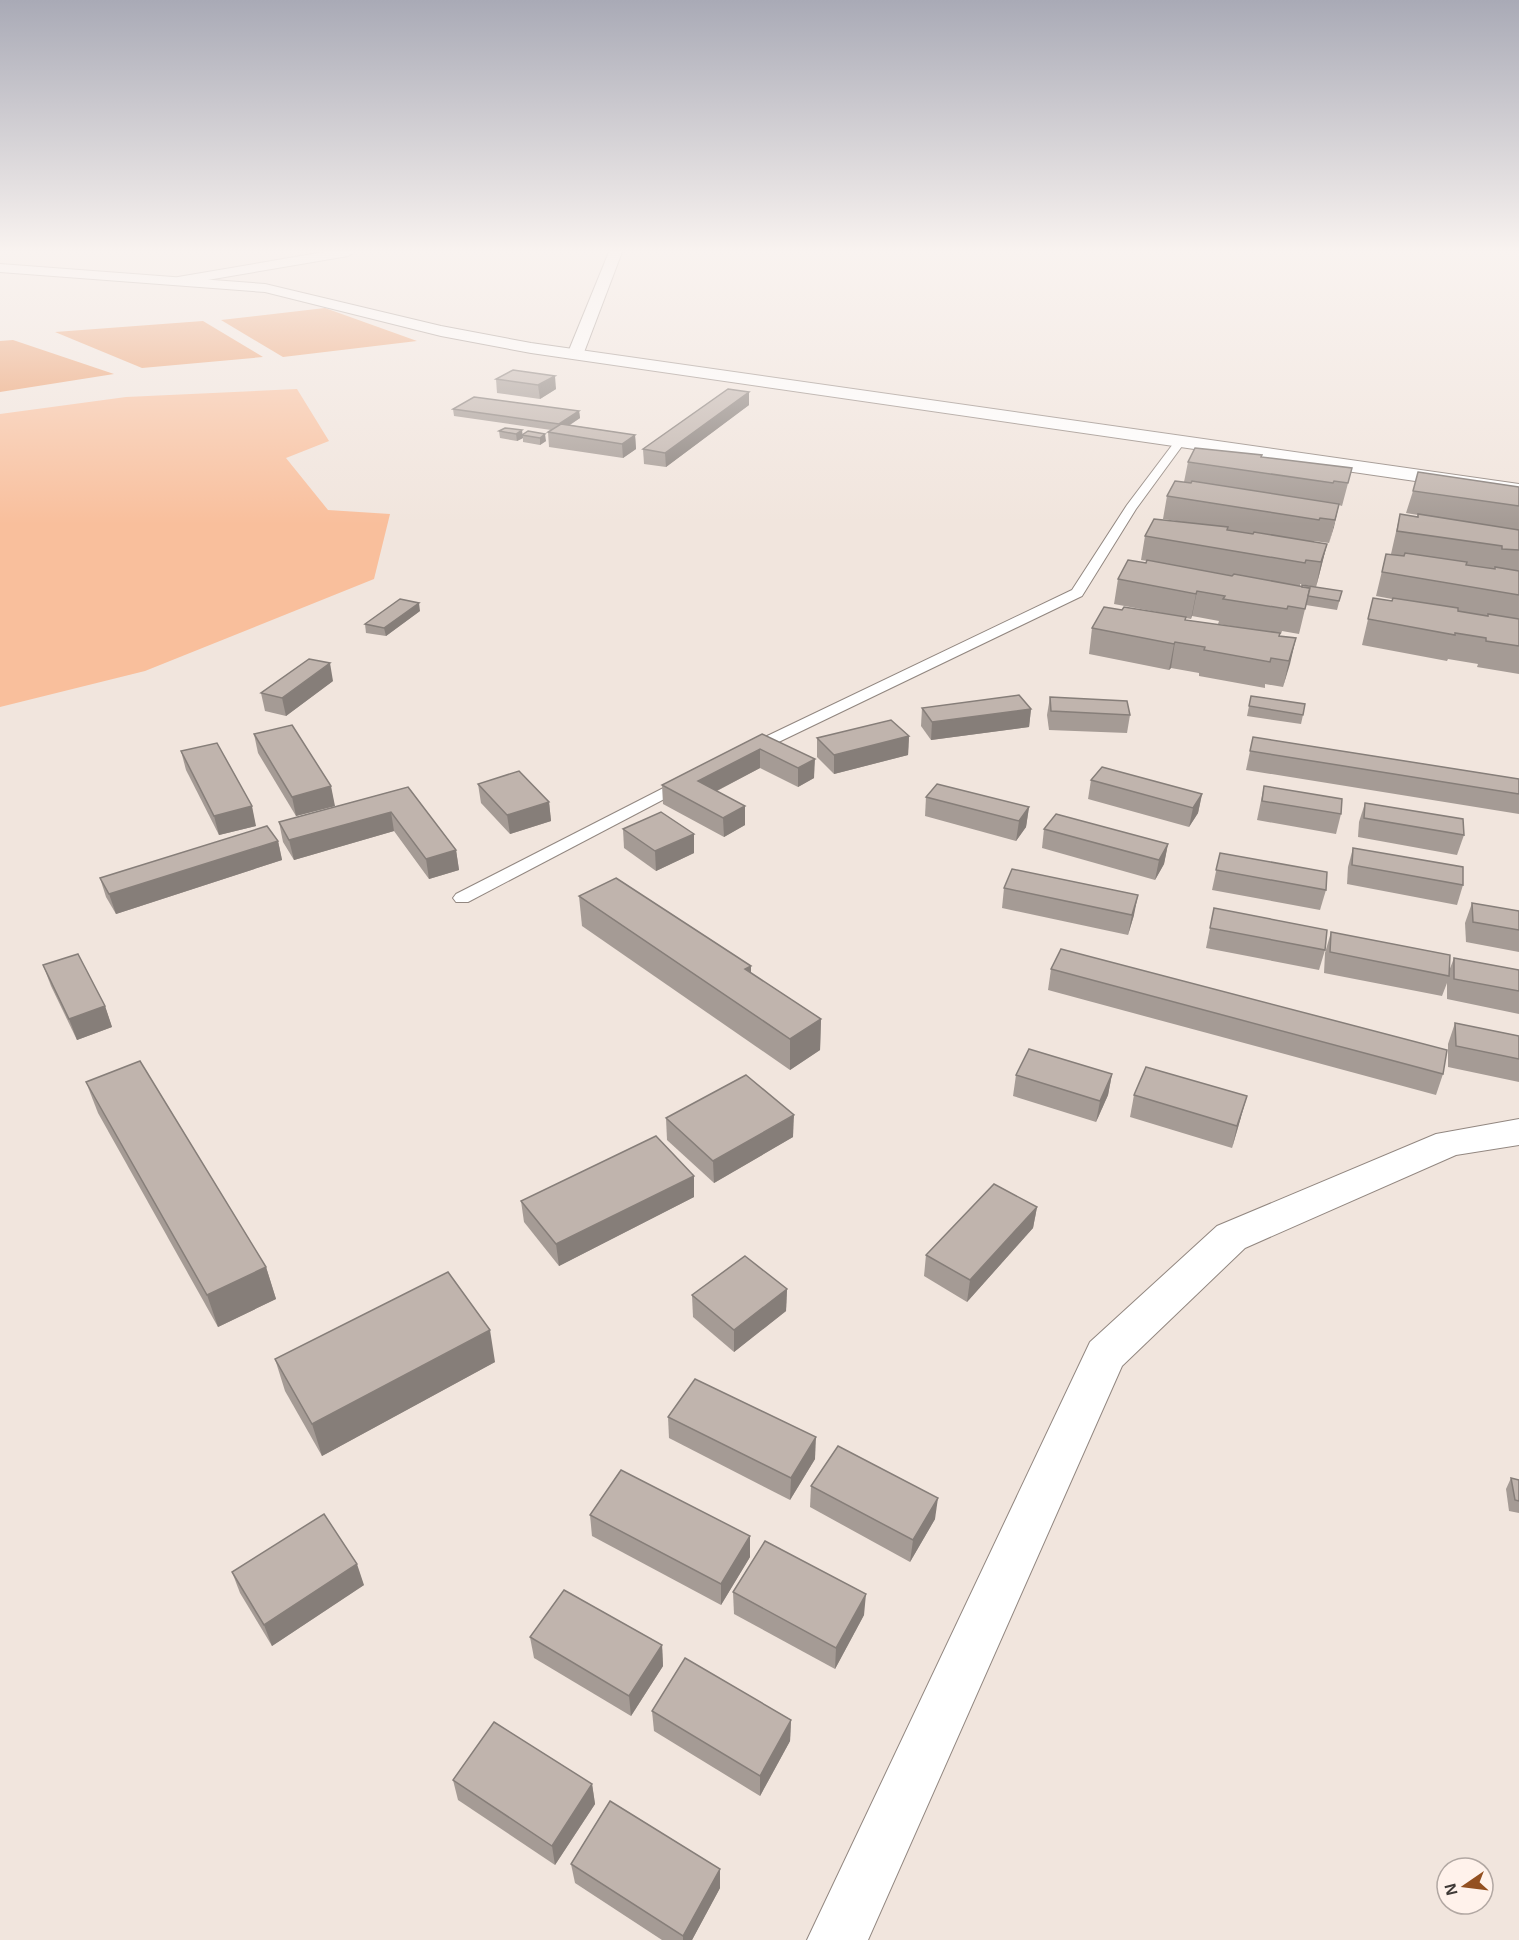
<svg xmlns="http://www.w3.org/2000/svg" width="1519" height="1940" font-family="Arial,sans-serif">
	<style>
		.green { fill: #f9bf9c }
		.water { fill: #eb9c6a }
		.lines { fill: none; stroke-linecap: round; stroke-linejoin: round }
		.service-casing { stroke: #928780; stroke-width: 2 }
		.minor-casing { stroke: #928780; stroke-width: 2 }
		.tertiary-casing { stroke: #928780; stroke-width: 2 }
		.service { fill: #fff; fill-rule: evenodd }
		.minor { fill: #fff; fill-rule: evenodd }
		.tertiary { fill: #fff; fill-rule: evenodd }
		.wall { fill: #a59b95; fill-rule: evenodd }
		.shaded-wall { fill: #867e79 }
		.building { fill: #c0b4ad; stroke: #867e79; stroke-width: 1.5 }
	</style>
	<rect width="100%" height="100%" fill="#f1e5dd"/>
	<path class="green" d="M297 389 329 441 286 458 328 510 390 514 374 579 145 671 0 707V414L126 397Z"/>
	<g class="water">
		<path d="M325 308 417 341 283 357 221 320Z"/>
		<path d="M203 321 263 357 142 368 55 332Z"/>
		<path d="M13 340 114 374 0 392V341Z"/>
	</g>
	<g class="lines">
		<defs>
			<g id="service">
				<path d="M1176 440 1185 442 1136 509 1082 596 756 753H744L742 750 744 747 1072 590 1127 505Z"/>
				<path d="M685 777 693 782 691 785 468 902H456L453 898 456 894Z"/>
			</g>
			<g id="minor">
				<path d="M324 252H354L348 256 178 285 171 281 178 277Z"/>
				<path d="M609 252H622L583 355 581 358H569L567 355Z"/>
				<path d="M1519 1119V1145L1456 1155 1245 1248 1122 1366 868 1940H807L1090 1342 1217 1226 1436 1134Z"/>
			</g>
			<path id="tertiary" d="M0 264 265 284 441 326 531 343 1519 484V496L531 353 441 336 265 292 0 272Z"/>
		</defs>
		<use href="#service" class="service-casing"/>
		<use href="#minor" class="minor-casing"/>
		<use href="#tertiary" class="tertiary-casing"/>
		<use href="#service" class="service"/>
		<use href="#minor" class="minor"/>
		<use href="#tertiary" class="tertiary"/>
	</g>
	<g class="wall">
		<path d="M513 370 556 389 540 399 497 393 496 379Z"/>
		<path d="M749 392V405L666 467 644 464 643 449Z"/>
		<path d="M453 409 579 411 580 418 570 425 635 435 636 449 623 458 549 447 548 432 551 430 454 416Z"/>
		<path d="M499 431 523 435 528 431 546 441 540 445 523 442V438L517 441 500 438Z"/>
		<path d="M1262 457 1352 468 1342 506 1339 505 1329 543 1314 541V542L1327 544 1316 587 1300 584V586L1342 591 1337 610 1306 605 1299 634 1282 631 1281 634H1280L1279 636 1296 638 1283 687 1265 684V688L1199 676V673L1171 668 1169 670 1089 654 1092 628 1122 610 1162 613 1114 604 1118 579 1146 563 1147 561 1141 560 1145 536 1183 522 1163 519 1167 496 1184 482 1188 462ZM1194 569 1233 576H1232ZM1192 616 1219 621 1218 624 1249 629 1186 620V618L1191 619Z"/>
		<path d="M1519 487V674L1477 667 1478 664 1448 659 1447 661 1362 645 1373 598 1392 601V599L1376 596 1386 554H1391L1400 514 1417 517 1418 515 1406 513 1413 491Z"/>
		<path d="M420 611 386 636 366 633 365 624Z"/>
		<path d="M333 681 286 716 265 711 261 693Z"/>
		<path d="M1251 696 1303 715 1301 724 1247 716Z"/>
		<path d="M1050 697 1130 715 1127 733 1049 730 1047 715Z"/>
		<path d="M922 708 1031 709 1029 727 931 740 921 726Z"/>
		<path d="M254 734 335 806 296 816 258 753Z"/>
		<path d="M762 734 814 778 798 787 760 768 717 791 745 806V825L724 837 663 804 662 785Z"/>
		<path d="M909 736 908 755 834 774 817 757V738Z"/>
		<path d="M1253 737 1519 779V814L1246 770Z"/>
		<path d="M181 751 256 826 219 835 186 770Z"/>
		<path d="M1091 780 1202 794 1198 813 1189 827 1088 799Z"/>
		<path d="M478 784 549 802 551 821 510 834 481 803Z"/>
		<path d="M1264 786 1341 814 1336 834 1257 820Z"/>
		<path d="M408 787 456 850 459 870 429 879 394 831 294 860 283 842 279 822Z"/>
		<path d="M926 797 1029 807 1026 827 1016 841 925 816Z"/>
		<path d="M1365 803 1464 835 1457 855 1358 837 1359 822Z"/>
		<path d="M623 829 694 853 656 871 624 848Z"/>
		<path d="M1044 829 1168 844 1164 864 1155 880 1042 848Z"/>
		<path d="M278 841 282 860 116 914 106 897 100 878Z"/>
		<path d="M1353 848 1463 885 1457 905 1347 884 1348 867Z"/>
		<path d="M1220 853 1326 890 1320 910 1212 890Z"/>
		<path d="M1004 888 1134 915 1128 935 1002 908Z"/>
		<path d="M579 896 751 973 821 1019 820 1050 790 1070 582 926Z"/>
		<path d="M1472 903 1519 911V952L1466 942 1465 923Z"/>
		<path d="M1214 908 1325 950 1319 970 1206 948Z"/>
		<path d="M1331 932 1449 971 1454 958 1519 970V1014L1447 999V983L1442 996 1324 973 1325 953Z"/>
		<path d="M43 965 105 1006 112 1027 77 1040 51 986Z"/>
		<path d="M1051 969 1443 1074 1436 1095 1048 990Z"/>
		<path d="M1455 1023 1519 1036V1082L1448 1067V1044Z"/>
		<path d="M1112 1074 1108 1095 1096 1122 1013 1096 1016 1075Z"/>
		<path d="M86 1082 266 1267 276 1299 218 1327 98 1113Z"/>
		<path d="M1134 1095 1241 1117 1232 1148 1130 1117Z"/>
		<path d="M666 1118 793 1137 714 1183 667 1140Z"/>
		<path d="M694 1176V1197L559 1266 524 1222 521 1201Z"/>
		<path d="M1037 1207 1033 1228 967 1302 924 1276 926 1255Z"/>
		<path d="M787 1289 786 1311 734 1352 693 1317 692 1295Z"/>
		<path d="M275 1359 495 1362 322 1456 285 1391Z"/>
		<path d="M668 1417 815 1459 790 1500 669 1438Z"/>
		<path d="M1511 1478 1519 1480V1513L1509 1511 1506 1489Z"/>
		<path d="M811 1486 935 1519 910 1562 810 1507Z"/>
		<path d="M590 1515 750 1536V1557L721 1605 592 1536Z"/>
		<path d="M232 1572 364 1585 272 1646 240 1593Z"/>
		<path d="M733 1592 864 1615 835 1669 734 1614Z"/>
		<path d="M530 1637 662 1645 663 1666 631 1716 534 1658Z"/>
		<path d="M652 1711 791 1720 790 1741 760 1796 654 1731Z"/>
		<path d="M453 1780 592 1784 595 1804 555 1865 458 1800Z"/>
		<path d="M571 1864 720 1869V1888L692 1940H662L575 1883Z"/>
	</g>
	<g class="shaded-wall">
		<path d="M555 376 556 389 540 399 538 385Z"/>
		<path d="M749 392V405L666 467 665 453Z"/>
		<path d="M579 411 580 418 560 431 559 424Z"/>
		<path d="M522 430 523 438 517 441 516 434Z"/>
		<path d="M545 434 546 441 540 445V438Z"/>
		<path d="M635 435 636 449 623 458 622 444Z"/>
		<path d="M1339 504 1334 527 1329 543 1335 520Z"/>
		<path d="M1327 544 1321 568 1316 587 1321 562Z"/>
		<path d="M1197 591 1192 616 1191 619 1196 594Z"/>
		<path d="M419 603 420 611 386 636 384 628Z"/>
		<path d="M1296 638 1290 664 1283 687 1289 661Z"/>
		<path d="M1175 642 1171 668 1169 670 1174 644Z"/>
		<path d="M330 663 333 681 286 716 282 698Z"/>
		<path d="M1031 709 1029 727 931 740 932 722Z"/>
		<path d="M909 736 908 755 834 774V755Z"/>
		<path d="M760 749V768L699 800 698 781Z"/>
		<path d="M815 759 814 778 798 787V768Z"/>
		<path d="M331 786 335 806 296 816 292 797Z"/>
		<path d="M1202 794 1198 813 1189 827 1193 808Z"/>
		<path d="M549 802 551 821 510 834 507 815Z"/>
		<path d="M252 806 256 826 219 835 214 816Z"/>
		<path d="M745 806V825L724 837 723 818Z"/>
		<path d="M1029 807 1026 827 1016 841 1019 821Z"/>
		<path d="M391 812 394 831 294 860 289 840Z"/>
		<path d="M694 834V853L656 871 655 851Z"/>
		<path d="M278 841 282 860 116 914 109 894Z"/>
		<path d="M1168 844 1164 864 1155 880 1159 860Z"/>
		<path d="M456 850 459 870 429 879 426 859Z"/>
		<path d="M1138 895 1134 915 1128 935 1132 915Z"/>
		<path d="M751 966V996L745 969Z"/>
		<path d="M105 1006 112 1027 77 1040 69 1019Z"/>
		<path d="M821 1019 820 1050 790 1070V1039Z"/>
		<path d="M1112 1074 1108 1095 1096 1122 1100 1101Z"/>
		<path d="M1247 1096 1241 1117 1232 1148 1237 1126Z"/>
		<path d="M794 1115 793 1137 714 1183 713 1161Z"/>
		<path d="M694 1176V1197L559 1266 556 1244Z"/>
		<path d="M1037 1207 1033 1228 967 1302 970 1280Z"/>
		<path d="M266 1267 276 1299 218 1327 207 1295Z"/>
		<path d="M787 1289 786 1311 734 1352V1330Z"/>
		<path d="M490 1330 495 1362 322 1456 312 1424Z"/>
		<path d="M816 1437 815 1459 790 1500 791 1478Z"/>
		<path d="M938 1498 935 1519 910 1562 913 1540Z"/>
		<path d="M750 1536V1557L721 1605V1584Z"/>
		<path d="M357 1564 364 1585 272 1646 264 1625Z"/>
		<path d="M866 1594 864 1615 835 1669 836 1648Z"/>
		<path d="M662 1645 663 1666 631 1716 629 1696Z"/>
		<path d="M791 1720 790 1741 760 1796V1776Z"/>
		<path d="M592 1784 595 1804 555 1865 552 1846Z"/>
		<path d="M720 1869V1888L692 1940H683V1936Z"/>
	</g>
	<g class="building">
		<path d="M513 370 555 376 538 385 496 379Z"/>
		<path d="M728 389 749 392 665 453 643 449Z"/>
		<path d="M474 397 579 411 559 424 453 409Z"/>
		<path d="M561 424 635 435 622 444 548 432Z"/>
		<path d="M505 428 522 430 516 434 499 431Z"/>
		<path d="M528 431 545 434 540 438 522 435Z"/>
		<path d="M1195 448 1262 455 1261 457 1352 468 1348 483 1334 481 1333 483 1188 462Z"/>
		<path d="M1418 472 1519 487V506L1413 491Z"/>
		<path d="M1175 481 1191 483 1192 481 1339 504 1335 520 1320 518 1319 520 1167 496Z"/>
		<path d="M1400 514 1418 517V514L1519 530V550L1502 549V546L1397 531Z"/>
		<path d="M1154 519 1228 527 1227 530 1253 534 1254 532 1327 544 1321 562 1306 560 1305 563 1145 536Z"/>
		<path d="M1405 553 1467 562 1466 565 1495 569V567L1519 571V595L1382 572 1386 554 1404 556Z"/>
		<path d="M1128 560 1146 563 1147 560 1232 576 1234 574 1310 588 1305 609 1288 606 1287 609 1223 599 1225 596 1197 591 1196 594 1118 579Z"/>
		<path d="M1302 585 1342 591 1339 601 1308 596 1310 588 1302 587Z"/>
		<path d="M1373 598 1392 601 1393 598 1458 608V611L1488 616V614L1519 619V646L1486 641V638L1455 633V635L1368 619Z"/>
		<path d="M400 599 419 603 384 628 365 624Z"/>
		<path d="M1104 607 1122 610 1124 607 1186 617 1185 620 1280 633 1279 636 1296 638 1289 661 1271 658 1270 662 1204 650 1205 647 1175 642 1174 644 1092 628Z"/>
		<path d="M309 659 330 663 282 698 261 693Z"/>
		<path d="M1019 695 1031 709 932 722 922 708Z"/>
		<path d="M1251 696 1305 704 1303 715 1249 706Z"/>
		<path d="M1050 697 1127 701 1130 715 1051 711Z"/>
		<path d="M891 720 909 736 834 755 817 738Z"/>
		<path d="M292 725 331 786 292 797 254 734Z"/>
		<path d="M762 734 815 759 798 768 760 749 698 781 745 806 723 818 662 785Z"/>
		<path d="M1253 737 1519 779V794L1250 751Z"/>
		<path d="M217 743 252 806 214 816 181 751Z"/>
		<path d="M1102 767 1202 794 1193 808 1091 780Z"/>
		<path d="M519 771 549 802 507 815 478 784Z"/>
		<path d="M937 784 1029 807 1019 821 926 797Z"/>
		<path d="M1264 786 1342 799 1341 814 1262 801Z"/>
		<path d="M408 787 456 850 426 859 391 812 289 840 279 822Z"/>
		<path d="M1365 803 1463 819 1464 835 1364 818Z"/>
		<path d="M661 812 694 834 655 851 623 829Z"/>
		<path d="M1056 814 1168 844 1159 860 1044 829Z"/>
		<path d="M267 826 278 841 109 894 100 878Z"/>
		<path d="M1353 848 1463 867V885L1352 865Z"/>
		<path d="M1220 853 1327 872 1326 890 1216 870Z"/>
		<path d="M1012 869 1138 895 1132 915 1004 888Z"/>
		<path d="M616 878 751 966 745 969 821 1019 790 1039 579 896Z"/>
		<path d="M1472 903 1519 911V930L1473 922Z"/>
		<path d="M1214 908 1327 930 1325 950 1210 928Z"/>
		<path d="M1331 932 1450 955 1449 976 1330 952Z"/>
		<path d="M1061 949 1447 1050 1443 1074 1051 969Z"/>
		<path d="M78 954 105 1006 69 1019 43 965Z"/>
		<path d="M1454 958 1519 970V991L1454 979Z"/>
		<path d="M1455 1023 1519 1036V1059L1456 1046Z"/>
		<path d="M1029 1049 1112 1074 1100 1101 1016 1075Z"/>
		<path d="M140 1061 266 1267 207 1295 86 1082Z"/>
		<path d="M1146 1067 1247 1096 1237 1126 1134 1095Z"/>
		<path d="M746 1075 794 1115 713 1161 666 1118Z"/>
		<path d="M656 1136 694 1176 556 1244 521 1201Z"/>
		<path d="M994 1184 1037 1207 970 1280 926 1255Z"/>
		<path d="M745 1256 787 1289 734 1330 692 1295Z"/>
		<path d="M448 1272 490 1330 312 1424 275 1359Z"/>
		<path d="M695 1379 816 1437 791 1478 668 1417Z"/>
		<path d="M838 1446 938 1498 913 1540 811 1486Z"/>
		<path d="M621 1470 750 1536 721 1584 590 1515Z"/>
		<path d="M1511 1478 1519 1480V1501L1515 1500Z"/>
		<path d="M324 1514 357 1564 264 1625 232 1572Z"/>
		<path d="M765 1541 866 1594 836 1648 733 1592Z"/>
		<path d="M564 1590 662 1645 629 1696 530 1637Z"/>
		<path d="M685 1658 791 1720 760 1776 652 1711Z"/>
		<path d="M494 1722 592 1784 552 1846 453 1780Z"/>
		<path d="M610 1801 720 1869 683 1936 571 1864Z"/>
	</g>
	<linearGradient id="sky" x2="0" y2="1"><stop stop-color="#a9aab6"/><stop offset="0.48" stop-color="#f9f3f0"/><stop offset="1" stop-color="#f9f3f0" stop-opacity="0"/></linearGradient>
	<rect width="1519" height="524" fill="url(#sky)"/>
	<g transform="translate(1465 1886) rotate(256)"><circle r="28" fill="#fff2eb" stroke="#b2a8a3" stroke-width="1.5"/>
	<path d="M0-4.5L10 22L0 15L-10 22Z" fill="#935021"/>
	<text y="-9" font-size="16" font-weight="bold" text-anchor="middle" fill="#3f3a37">N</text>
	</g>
</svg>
